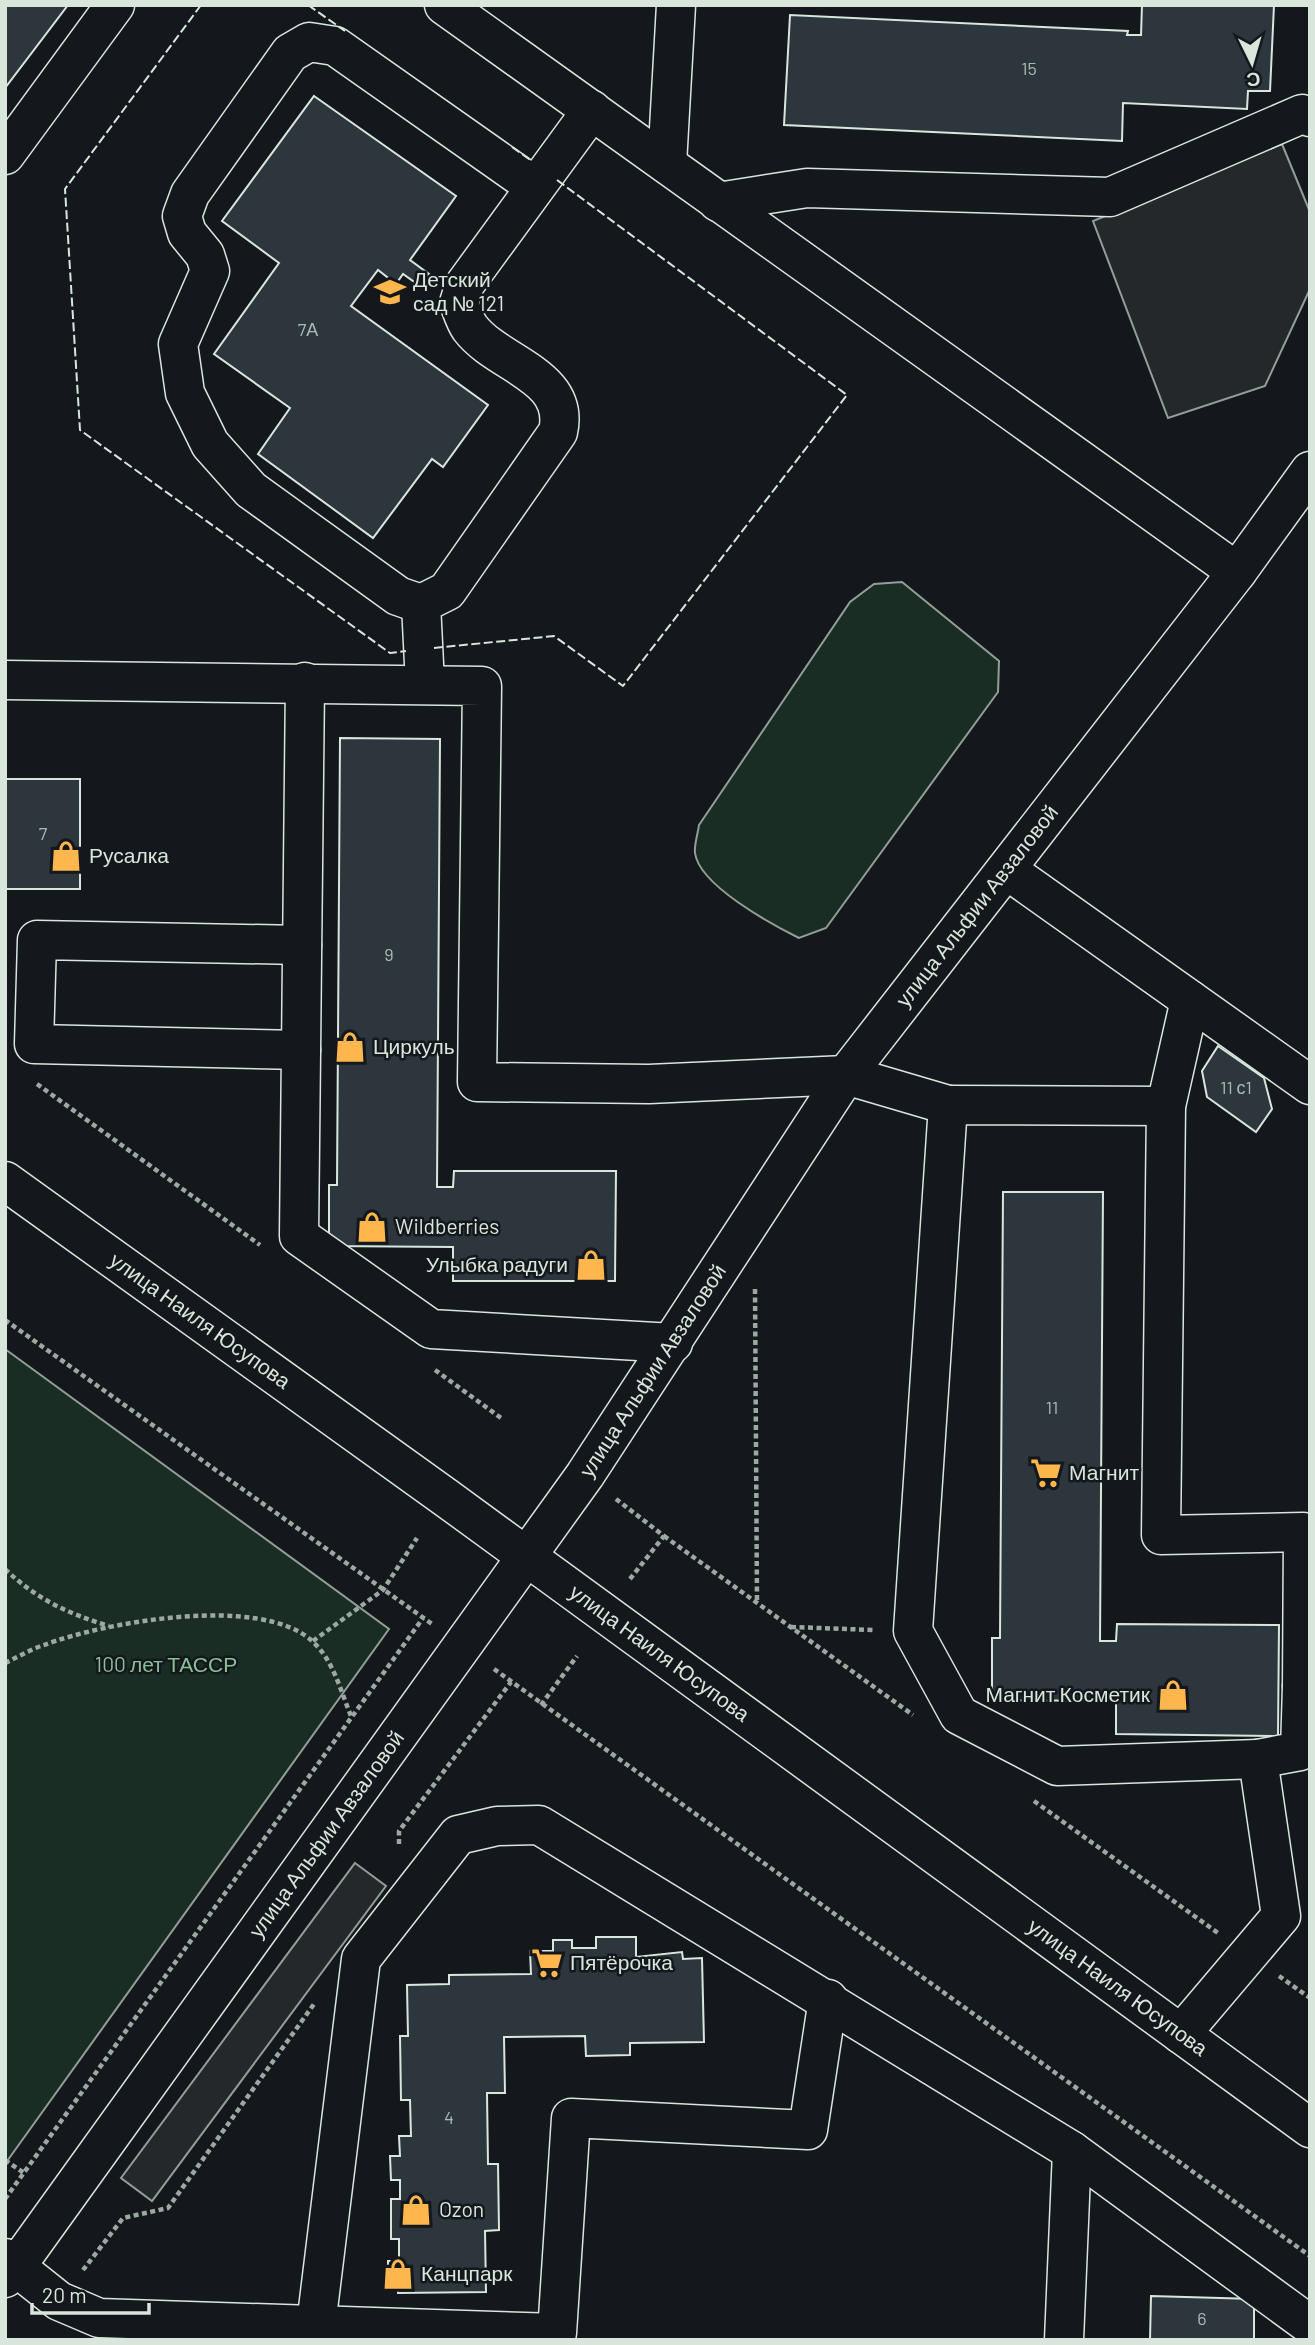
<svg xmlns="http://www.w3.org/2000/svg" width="1315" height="2345" font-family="Barlow,sans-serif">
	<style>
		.green { fill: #1a2d24; stroke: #939e99; stroke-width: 2 }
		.parking { fill: #24282b; stroke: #939e99; stroke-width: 2 }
		.building { fill: #2c363c; stroke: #d8e6dc; stroke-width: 2 }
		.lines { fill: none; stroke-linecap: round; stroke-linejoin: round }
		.minor-casing { stroke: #d8e6dc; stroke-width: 41 }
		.path { stroke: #9da8a2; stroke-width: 4.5; stroke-dasharray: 5 3.5; stroke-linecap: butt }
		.minor { stroke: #14181c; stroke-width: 38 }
		.fence { stroke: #d8e6dc; stroke-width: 2; stroke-dasharray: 9 3.5; stroke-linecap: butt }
		.labels { text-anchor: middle; stroke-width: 5; stroke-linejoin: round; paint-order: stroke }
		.number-label { font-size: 18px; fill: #adbab4 }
		.poi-label { font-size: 21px; fill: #d8e6dc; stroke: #14181c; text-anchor: start }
		.street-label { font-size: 21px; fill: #d8e6dc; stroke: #14181c }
		.park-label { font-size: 21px; fill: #8ac095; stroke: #14181c }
	</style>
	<rect width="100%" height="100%" fill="#14181c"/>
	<g class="green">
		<path d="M902 582 999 661 998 692 826 928 799 938C771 924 699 885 695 853 694 845 698 833 699 825L850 602 874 584Z"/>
		<path d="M5 1349 389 1629 5 2164Z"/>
	</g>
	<g class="parking">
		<path d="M1282 144 1310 212V289L1265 386 1168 418 1093 221Z"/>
		<path d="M355 1863 386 1886 152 2201 121 2178Z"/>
	</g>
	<g class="building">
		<path d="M5 5H68L5 88Z"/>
		<path d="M1142 5H1274L1270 91H1248L1247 109 1123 103 1122 141 784 125 790 15 1128 31 1127 35H1141Z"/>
		<path d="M314 96 456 196 410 260 429 274 420 286 403 274 396 284 378 270 351 306 488 405 443 467 432 459 373 538 258 454 290 408 214 354 279 263 222 221Z"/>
		<path d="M340 738 440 739 437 1187H453L454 1171H616L615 1281H453V1247L329 1246V1185H337Z"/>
		<rect x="5" y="779" width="75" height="110"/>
		<path d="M1218 1046 1264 1078 1272 1109 1256 1132 1207 1097 1202 1071Z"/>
		<path d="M1003 1192H1103L1100 1641H1116L1117 1624 1279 1625 1278 1736 1116 1734V1701L992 1700V1638H1000Z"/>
		<path d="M596 1937H636V1957L682 1952 683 1959 702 1958 704 2042 630 2043V2055L586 2056 585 2036 504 2037 505 2093H487L488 2164H498L499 2230 485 2231 486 2292 398 2293V2283L388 2282V2261H399V2239H391V2199H400V2180H391L390 2156H400L399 2136H411L410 2100H401L400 2036H408L407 1985 449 1984V1975L531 1974 530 1951H553V1940H572V1948H596Z"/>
		<path d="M1151 2296 1254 2299V2340H1150Z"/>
	</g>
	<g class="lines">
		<defs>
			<g id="minor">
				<path d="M444 5 1237 572"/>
				<path d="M5 155 115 5"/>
				<path d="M667 164 676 5"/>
				<path d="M718 202 807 188 1110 197 1302 114 1310 117"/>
				<path d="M421 604 398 596 251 490 210 444 185 393 178 344 210 271 205 255 187 233 182 216 190 194 290 53 309 42 335 46 534 186"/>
				<path d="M5 680 482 686 477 1082 649 1084 846 1075 948 1105"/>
				<path d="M305 682 299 1236 431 1329 673 1343"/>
				<path d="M425 684 421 604 447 591 558 432C571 375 498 365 470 328 465 321 462 311 459 303L465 284 592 110"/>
				<path d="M1007 870 1310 1085"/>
				<path d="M1190 1000 1166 1106 1161 1535 1303 1532 1302 1686"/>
				<path d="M301 1050 34 1044 37 940 302 945"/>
				<path d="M1166 1106 948 1105 913 1631 959 1715 1057 1766 1258 1759"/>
				<path id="s1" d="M5 1181 445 1497 1310 2128"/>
				<path d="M1181 2034 1281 1916 1258 1759 1300 1751 1302 1686H1310"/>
				<path d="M5 2258 59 2301 99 2318 557 2333 571 2118 808 2130 828 1999"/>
				<path id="s2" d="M5 2278 28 2250 585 1475 846 1075 1237 572 1310 471"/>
				<path d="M316 2325 361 1959 458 1835 497 1826 539 1825 1072 2151 1310 2325"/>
				<path d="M1064 2340 1072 2151"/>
			</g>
		</defs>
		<use href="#minor" class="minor-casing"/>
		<g class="path">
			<path d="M37 1084 260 1245"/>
			<path d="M755 1289 757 1602"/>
			<path d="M5 1320 432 1624"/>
			<path d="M435 1370 501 1418"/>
			<path d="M616 1499 664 1536 630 1579"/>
			<path d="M664 1536 913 1715"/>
			<path d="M5 1569C36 1599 69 1614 109 1626"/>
			<path d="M791 1627 874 1630"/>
			<path d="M313 1641 383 1590 417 1538"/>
			<path d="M5 1663C18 1657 31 1649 44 1645 105 1622 261 1594 312 1641 333 1659 341 1692 351 1716"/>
			<path d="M494 1669 1310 2256"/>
			<path d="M541 1705 577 1656"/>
			<path d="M1034 1801 1218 1933"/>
			<path d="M399 1844V1831L511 1682"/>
			<path d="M1279 1976 1310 1998"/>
			<path d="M5 2160 24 2173"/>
			<path d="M5 2199 423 1618"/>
			<path d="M83 2270 123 2218 168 2208 314 2004"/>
		</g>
		<use href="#minor" class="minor"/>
		<g class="fence">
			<path d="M201 5 65 189 80 430 390 653 406 651"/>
			<path d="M308 5 345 31"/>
			<path d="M512 147 532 161"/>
			<path d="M434 648 554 636 623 686 847 395 557 180"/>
		</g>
	</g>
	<defs>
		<symbol id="school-bare" viewBox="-9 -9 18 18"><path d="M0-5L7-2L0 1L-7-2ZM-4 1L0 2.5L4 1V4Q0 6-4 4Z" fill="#ffb74d" stroke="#14181c" stroke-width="2.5" paint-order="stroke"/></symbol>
		<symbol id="shop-bare" viewBox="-9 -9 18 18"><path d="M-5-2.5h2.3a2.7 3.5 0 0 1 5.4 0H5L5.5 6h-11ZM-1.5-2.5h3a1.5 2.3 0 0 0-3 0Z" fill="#ffb74d" stroke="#14181c" stroke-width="2.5" paint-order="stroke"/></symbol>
		<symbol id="supermarket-bare" viewBox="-9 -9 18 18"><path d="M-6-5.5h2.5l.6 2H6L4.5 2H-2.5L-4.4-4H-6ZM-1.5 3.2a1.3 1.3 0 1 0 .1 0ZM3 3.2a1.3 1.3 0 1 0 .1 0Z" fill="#ffb74d" stroke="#14181c" stroke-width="2.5" paint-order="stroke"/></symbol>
	</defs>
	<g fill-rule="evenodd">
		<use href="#school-bare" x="368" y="270" width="44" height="44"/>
		<use href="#shop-bare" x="44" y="834" width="44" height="44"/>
		<use href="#shop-bare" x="328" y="1025" width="44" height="44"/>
		<use href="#shop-bare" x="350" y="1205" width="44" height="44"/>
		<use href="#shop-bare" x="569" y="1243" width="44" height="44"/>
		<use href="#supermarket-bare" x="1024" y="1451" width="44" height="44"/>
		<use href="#shop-bare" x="1151" y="1673" width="44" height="44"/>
		<use href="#supermarket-bare" x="525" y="1941" width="44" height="44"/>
		<use href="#shop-bare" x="394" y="2188" width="44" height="44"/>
		<use href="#shop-bare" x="376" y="2252" width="44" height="44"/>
	</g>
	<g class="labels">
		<g class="number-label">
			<text x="1029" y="75">15</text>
			<text x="308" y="336">7А</text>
			<text x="43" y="840">7</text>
			<text x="389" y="961">9</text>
			<text x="1236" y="1094">11 с1</text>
			<text x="1052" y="1414">11</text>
			<text x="449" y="2124">4</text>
			<text x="1202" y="2325">6</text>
		</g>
		<g class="poi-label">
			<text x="413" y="287">Детский<tspan x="413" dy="24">сад № 121</tspan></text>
			<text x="89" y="863">Русалка</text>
			<text x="373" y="1054">Циркуль</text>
			<text x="395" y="1234">Wildberries</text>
			<text x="568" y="1272" text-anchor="end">Улыбка радуги</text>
			<text x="1069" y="1480">Магнит</text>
			<text x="1150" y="1702" text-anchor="end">Магнит Косметик</text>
			<text x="570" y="1970">Пятёрочка</text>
			<text x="439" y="2217">Ozon</text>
			<text x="421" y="2281">Канцпарк</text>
		</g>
		<g class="street-label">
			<text dy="7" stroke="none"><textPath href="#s2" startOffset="1682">улица Альфии Авзаловой</textPath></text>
			<text dy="7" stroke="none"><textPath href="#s1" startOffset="240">улица Наиля Юсупова</textPath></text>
			<text dy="7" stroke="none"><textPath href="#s2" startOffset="1115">улица Альфии Авзаловой</textPath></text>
			<text dy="7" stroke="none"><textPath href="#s1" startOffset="807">улица Наиля Юсупова</textPath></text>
			<text dy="7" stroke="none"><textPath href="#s2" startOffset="548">улица Альфии Авзаловой</textPath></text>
			<text dy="7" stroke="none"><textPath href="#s1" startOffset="1374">улица Наиля Юсупова</textPath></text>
		</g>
		<g class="park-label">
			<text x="166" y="1672">100 лет ТАССР</text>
		</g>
	</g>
	<rect width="1315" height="2345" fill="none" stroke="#d8e6dc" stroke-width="14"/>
	<g transform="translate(1252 63) rotate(175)" stroke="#14181c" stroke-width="5" paint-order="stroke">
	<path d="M0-5L12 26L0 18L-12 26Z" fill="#d8e6dc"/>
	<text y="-10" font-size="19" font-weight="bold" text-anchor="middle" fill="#d8e6dc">С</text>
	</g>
	<path d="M32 2303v10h117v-10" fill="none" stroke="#d8e6dc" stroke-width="3.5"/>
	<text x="42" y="2303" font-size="21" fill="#d8e6dc" stroke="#14181c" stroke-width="5" paint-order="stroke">20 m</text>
</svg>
